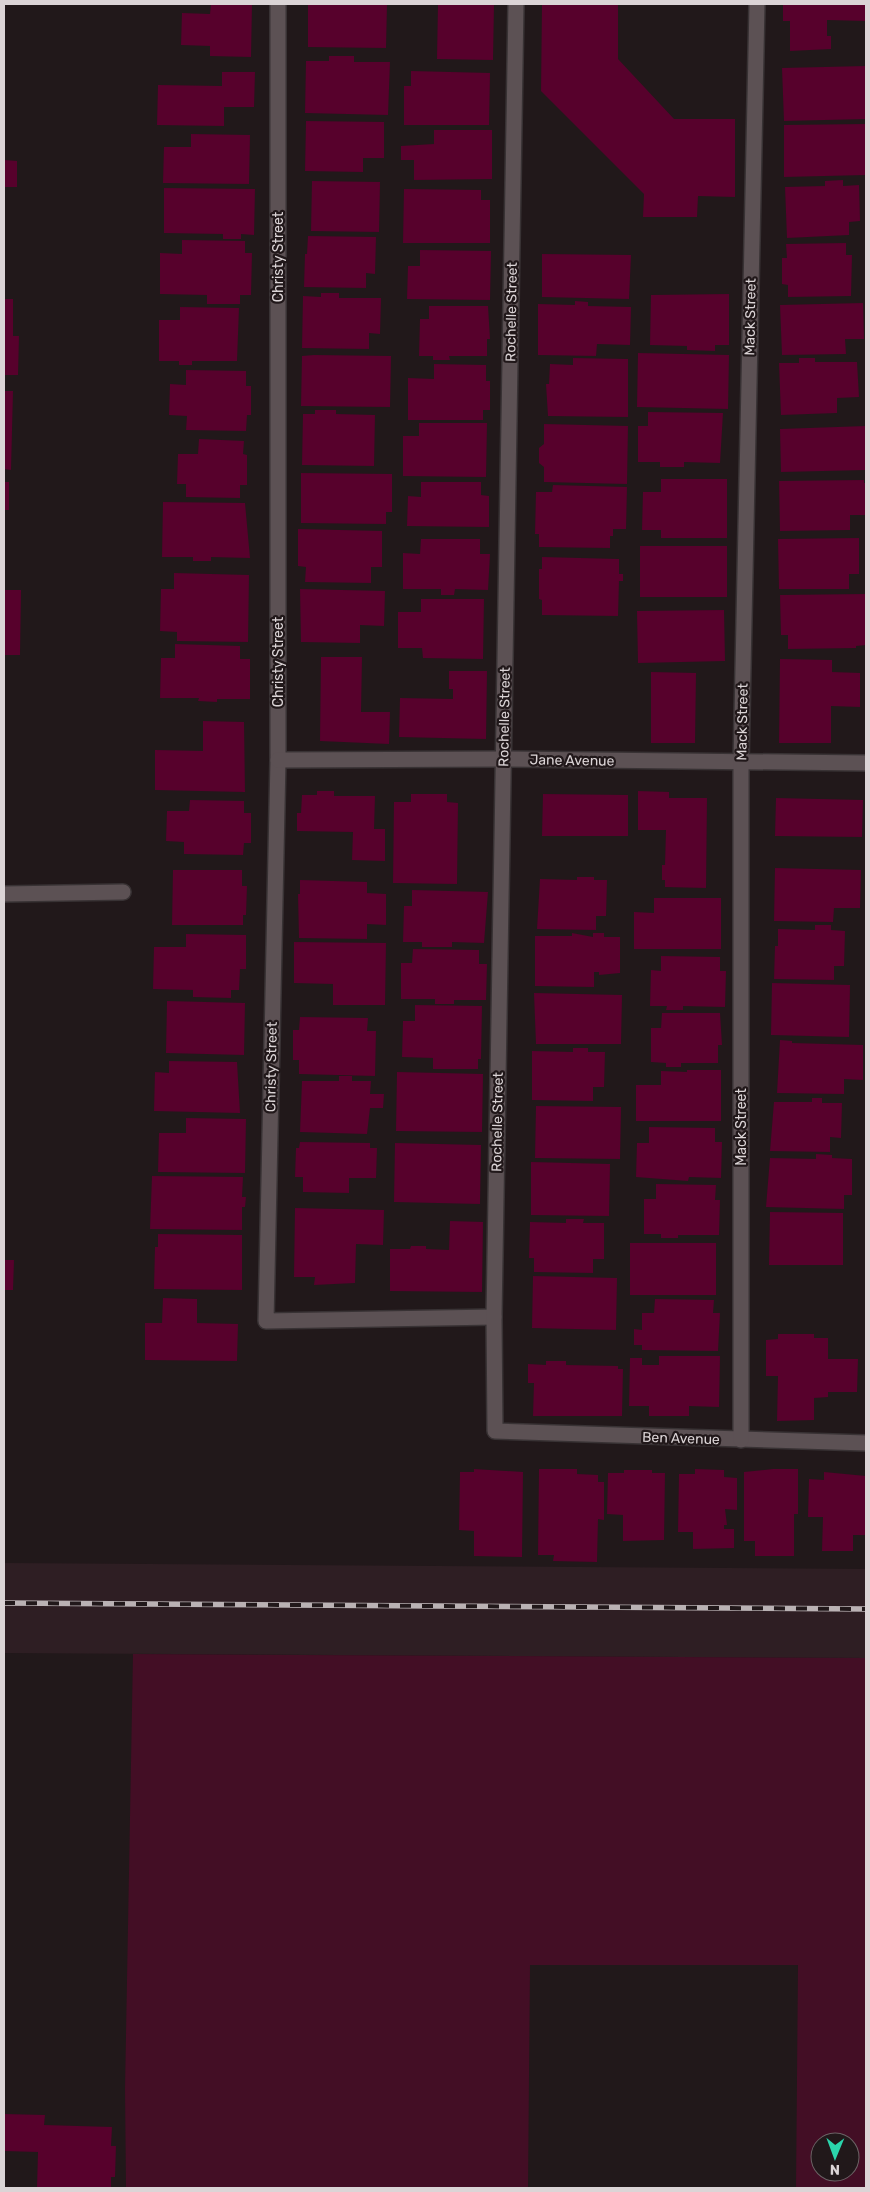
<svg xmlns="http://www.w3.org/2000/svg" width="870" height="2192" font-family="Rubik,sans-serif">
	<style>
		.built { fill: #2e1e23 }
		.green { fill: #430e25; fill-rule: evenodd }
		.building { fill: #57012c }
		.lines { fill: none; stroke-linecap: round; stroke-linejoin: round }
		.street-casing { stroke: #383234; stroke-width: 18 }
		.street { stroke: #5c5154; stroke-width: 15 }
		.rail-casing { stroke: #bab2b4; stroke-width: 5.5 }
		.rail { stroke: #21181a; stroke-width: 4; stroke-dasharray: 11; stroke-linecap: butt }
		.labels { text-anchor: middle; stroke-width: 4.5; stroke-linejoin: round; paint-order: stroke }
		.street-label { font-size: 14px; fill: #dbd4d6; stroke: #21181a }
	</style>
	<rect width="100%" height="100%" fill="#21181a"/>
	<path class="built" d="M4 1563 866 1569V1658L4 1653Z"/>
	<path class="green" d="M133 1654 866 1658V2188H796L798 1965H530L528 2188H126L125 2089ZM820 2142H850V2172H820Z"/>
	<g class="building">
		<path d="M211 4H252L251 57 210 56V46L181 45 182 13 210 14Z"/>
		<path d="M308 4H387L386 48 308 47Z"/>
		<path d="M438 4H494L493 60 437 59Z"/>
		<path d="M542 4H618V59L674 119H735V197L698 196 697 217H643L644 194 541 91Z"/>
		<path d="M783 4H866V21L827 20V36H831V49L790 51V21H783Z"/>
		<path d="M329 56H354V62H390L388 115 305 113 306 61H329Z"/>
		<path d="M866 66V119L784 121 782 68Z"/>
		<path d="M411 71 490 73 489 125H404V86H411Z"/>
		<path d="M222 72H255L254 107H224V126L157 125 158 85 222 86Z"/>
		<path d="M306 121 384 122V158H363V172L305 171Z"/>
		<path d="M866 124V175L784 177V125Z"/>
		<path d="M434 130H492V179L414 180V160H401V146L434 144Z"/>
		<path d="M191 134 250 135 249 184 163 183 164 147H191Z"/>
		<path d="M4 160 17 161V187H4Z"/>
		<path d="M843 180V186L859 185 860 221 849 222V235L787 238 785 187 825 186V181Z"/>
		<path d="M312 181 380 182 379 232 311 231Z"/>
		<path d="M164 188 255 189 254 235 241 234V239H223V234L164 233Z"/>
		<path d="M404 189 481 190V200H490V243H403Z"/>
		<path d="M308 236 376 237 375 274 366 273V288L304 287 305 254H307Z"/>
		<path d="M182 240 245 241V253H252L251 295H240V304H207V295L160 294V253L182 254Z"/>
		<path d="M846 243V255H852L851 296 788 297V285L782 284V258H787L786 244Z"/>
		<path d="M420 250 491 251 490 300 407 299 408 266H420Z"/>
		<path d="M542 254 631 255 629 299 542 297Z"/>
		<path d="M321 293H339V298H381L380 334 369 333V349L302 348 303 296 321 297Z"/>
		<path d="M729 294V345H715V351L687 350V346L650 345 651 295Z"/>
		<path d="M4 299H13V336H19L18 375H4Z"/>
		<path d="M575 301 588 302V306L631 307 630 345 597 344 596 356 538 355V304L575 305Z"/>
		<path d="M863 303 864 339H845L846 354 782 355 780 305Z"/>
		<path d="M429 306H488L490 339H487V356H449L450 360H433V356H419L420 319H429Z"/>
		<path d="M180 307 239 308 237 361H192V365H179V361H159V320H180Z"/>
		<path d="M638 353 729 355 728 409 637 407Z"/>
		<path d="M314 355 391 356 390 407 301 406 302 356Z"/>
		<path d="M573 358 628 359V417L548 416 546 384H549L550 364 573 365Z"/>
		<path d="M799 358H815V362H857L859 397 837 398V413L781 415 779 363H799Z"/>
		<path d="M434 364 486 365V381H490V410H483V420H408V378L434 379Z"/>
		<path d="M186 370 246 371V386H251V415H247L246 431 186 430 187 416 169 415 170 384 186 385Z"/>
		<path d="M4 391H13L11 470 4 469Z"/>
		<path d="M315 410H336V414L375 415 374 466 302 465 303 414H315Z"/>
		<path d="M648 412 723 413 720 463 684 462V467H660V462H638V426H648Z"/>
		<path d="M419 423H487L486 477 403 476V436H419Z"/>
		<path d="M544 424 628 426 627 484 544 482V467L539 463V448L544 444Z"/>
		<path d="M866 426V470L781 472 780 429Z"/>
		<path d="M199 439 244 441 243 454 247 455V485H240V498L186 497V484H177L178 454H198Z"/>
		<path d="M301 473 392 474V512H386V524L301 523Z"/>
		<path d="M661 479H727V538H661V530H642L643 492H661Z"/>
		<path d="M864 480V483H866V515H850V530L780 531 779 481Z"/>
		<rect x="4" y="482" width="5" height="28"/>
		<path d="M421 482H481V495L489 496V527L407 526 408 496 421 497Z"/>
		<path d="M553 485 627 487 626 529H613V536H610V548L539 547V534H535L536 492H552Z"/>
		<path d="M163 502 245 503 250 558 211 557V561H193V557H162Z"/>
		<path d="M298 529 382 531V567H371V583L305 582 306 567 298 566Z"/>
		<path d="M859 538V574H849V589H779L778 539Z"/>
		<path d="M421 539H480V554H490L488 590 455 589 454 595H441V589H403V553L420 554Z"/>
		<rect x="640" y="546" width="87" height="51"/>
		<path d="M542 557 619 559V574H623V581H619L618 616 542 615V600L539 599V569H542Z"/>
		<path d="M174 573 249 575 248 642 177 641V632L160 631 161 589H174Z"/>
		<path d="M300 589 385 591 384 626 360 625V643L301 642Z"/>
		<path d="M4 590H21L20 655H4Z"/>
		<path d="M866 594V645L856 646V648L788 649V635H781L780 595Z"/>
		<path d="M421 599H484L483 659 423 658 422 648H398V612H421Z"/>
		<path d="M724 610 725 661 638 663 637 611Z"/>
		<path d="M175 644 240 646V659H250V699H217V702L198 701 199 698H160L161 658H175Z"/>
		<path d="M321 657H362L361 712H390L389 744 320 741Z"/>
		<path d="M780 659 832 660V672L860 673V707L831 706V743H779Z"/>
		<path d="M449 671H487L486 739 399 737 400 698 453 699V689H449Z"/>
		<path d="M651 672 696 673 695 743H651Z"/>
		<path d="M203 721 244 722 245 792 155 790V750L203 751Z"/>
		<path d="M317 791H334V796H375L374 829H385V861L352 860 353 832 297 831V813H301L302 795H317Z"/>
		<path d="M638 791 669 792V798H707L706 888 665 887V880H662V865H665L666 830H638Z"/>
		<path d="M411 794H447V802L458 803 457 884 393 883 394 802H411Z"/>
		<path d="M543 794 628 795V836H542Z"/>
		<path d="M776 798 863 800 862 837 775 836Z"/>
		<path d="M190 800 244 801V813H251V843H244L243 855 184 854V842L166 841 167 811H189Z"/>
		<path d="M775 868 861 870 860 908H834L833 922 774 921Z"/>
		<path d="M173 870H242V886H247L246 915H243V925H172Z"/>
		<path d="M577 877H594V880H607L606 916H596V930L537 929 540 879 577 880Z"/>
		<path d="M300 880 367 882V893L386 894V925L367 924V939L299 938 298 894H300Z"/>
		<path d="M412 890 488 892 484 943 452 942V947H422V942H403L404 906H412Z"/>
		<path d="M654 898H721V949H634V912L654 913Z"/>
		<path d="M815 925H831V930L845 931 844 966H834V980L774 979 775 946H778V929L815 930Z"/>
		<path d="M572 933 593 937V933H604V937H620V973L599 975V972H594V987L535 986V936H572Z"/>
		<path d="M186 934 246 935V969H240L239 990H231V998L193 997V990L153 989 154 947H186Z"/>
		<path d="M294 942 386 943 385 1005H333V984L294 983Z"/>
		<path d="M413 949 479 950V964H487L486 1000H454V1004H435V999H401V963H412Z"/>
		<path d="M661 956 720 957V971H726L725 1007 683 1006V1010H666L667 1006H650L651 970 661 971Z"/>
		<path d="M772 983 850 985 849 1037 771 1035Z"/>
		<path d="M534 993 622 995 621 1044H536Z"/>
		<path d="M167 1001 245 1003 244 1055 166 1053Z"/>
		<path d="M415 1005 482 1006 481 1059H478V1069H433V1058L402 1057 403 1021H415Z"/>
		<path d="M662 1013H720L722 1045H718V1063H681V1067H666V1063L651 1062V1028H661Z"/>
		<path d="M300 1017 368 1018 367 1031H376L375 1076 299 1074V1060H293V1030H299Z"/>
		<path d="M780 1040 792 1041V1043L863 1045V1080L844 1079V1094L777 1093Z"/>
		<path d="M573 1048H588V1052H605L604 1087H593V1101L532 1100V1051L573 1052Z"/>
		<path d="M169 1061 237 1062 240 1113 154 1111 155 1072 169 1073Z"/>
		<path d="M687 1070H721V1121H636V1085H661V1071L687 1072Z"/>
		<path d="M397 1072 483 1074 482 1132 396 1131Z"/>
		<path d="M339 1076H352V1081H371L370 1094H384L383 1108H370L367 1134 300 1132 302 1081H339Z"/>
		<path d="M812 1098H822V1103H842L841 1138 830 1137V1152L770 1151 774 1102H812Z"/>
		<path d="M536 1106 621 1107 620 1159 535 1158Z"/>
		<path d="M186 1118 246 1119 245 1173 158 1172 159 1133H186Z"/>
		<path d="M649 1127 715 1128V1142H722L721 1178 689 1177 688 1181 636 1177 637 1143H649Z"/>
		<path d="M300 1142 370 1143V1148H377L376 1178H349V1193L303 1192V1177H295L296 1148H299Z"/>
		<path d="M395 1143 481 1145 480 1204 394 1202Z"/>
		<path d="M816 1154 832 1155V1158L852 1159V1195H844V1209L766 1207 770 1158 816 1159Z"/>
		<path d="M531 1162 610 1164 609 1216 531 1215Z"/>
		<path d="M152 1176 243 1177 242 1197H246L245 1207H242V1230L150 1229Z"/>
		<path d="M656 1184 716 1185 715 1200H720L719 1235H678V1238H661V1234H644V1199H656Z"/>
		<path d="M295 1208 384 1210 383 1245 356 1244 355 1283 314 1285 315 1277H294Z"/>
		<path d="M770 1212 843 1213V1265H769Z"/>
		<path d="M566 1219H584L583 1223H604V1259H593V1273L534 1272V1258H529L530 1222 566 1223Z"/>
		<path d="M450 1221 483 1222 482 1292 390 1291V1249H410L411 1246H426V1249L449 1250Z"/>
		<path d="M158 1234 242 1235V1290L154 1289 155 1247H158Z"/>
		<rect x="630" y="1243" width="86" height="52"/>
		<path d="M4 1260H14L13 1290H4Z"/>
		<path d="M533 1276 617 1278 616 1330 532 1328Z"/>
		<path d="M163 1298 197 1299V1323L238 1324 237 1361 145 1360V1323H162Z"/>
		<path d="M655 1299 714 1300 713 1313H720L718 1351 642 1350V1345H634V1329L642 1330V1313H654Z"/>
		<path d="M778 1334H814V1338H828V1359H858L857 1392H828V1397L814 1398V1420L777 1421 778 1376H766V1340L778 1339Z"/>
		<path d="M659 1356H720L719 1407 689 1406V1416H649V1406H629L630 1358H642V1365H659Z"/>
		<path d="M546 1361H566V1365L618 1366V1369H623L622 1416H533L534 1383H528V1364L546 1365Z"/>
		<path d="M474 1469 523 1472 522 1557 474 1556V1531L459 1530 460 1472H474Z"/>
		<path d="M539 1469H577V1474L598 1475V1482H604V1520L598 1519 597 1562 553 1561 554 1555H538Z"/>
		<path d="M695 1469 724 1470V1477L737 1478V1510L725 1509 727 1525H724V1529H734V1548L693 1549V1532H678L679 1474H695Z"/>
		<path d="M773 1469H798V1514H794V1556H755V1541H744V1472Z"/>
		<path d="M624 1470H652V1473H665L664 1540 623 1541V1515L607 1514 608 1473H624Z"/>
		<path d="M824 1472 866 1476V1535H853V1551H822L823 1517H808L809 1479 824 1480Z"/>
		<path d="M4 2114 45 2115 44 2125 112 2127 111 2146H116L115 2177H111V2188H37L38 2152 4 2151Z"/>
	</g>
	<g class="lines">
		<defs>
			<g id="street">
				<path d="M278 4V760L266 1321 494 1317"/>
				<path d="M516 4 494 1317 495 1431 866 1443"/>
				<path d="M278 760 503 759 866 763"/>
				<path d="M4 894 123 892"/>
				<path d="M741 1440V763L757 4"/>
			</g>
		</defs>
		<use href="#street" class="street-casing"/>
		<use href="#street" class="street"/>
		<defs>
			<path id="rail" d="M4 1603 866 1609"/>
		</defs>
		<use href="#rail" class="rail-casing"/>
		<use href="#rail" class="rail"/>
	</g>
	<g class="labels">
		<g class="street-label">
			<text transform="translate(278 257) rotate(-90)" y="5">Christy Street</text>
			<text transform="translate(511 312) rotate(-89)" y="5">Rochelle Street</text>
			<text transform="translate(750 317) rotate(-89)" y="5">Mack Street</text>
			<text transform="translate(278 662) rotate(-90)" y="5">Christy Street</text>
			<text transform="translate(504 717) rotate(-89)" y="5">Rochelle Street</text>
			<text transform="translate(742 722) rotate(-89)" y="5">Mack Street</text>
			<text transform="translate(572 760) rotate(1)" y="5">Jane Avenue</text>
			<text transform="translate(271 1067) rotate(-89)" y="5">Christy Street</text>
			<text transform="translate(497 1122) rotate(-89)" y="5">Rochelle Street</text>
			<text transform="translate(741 1127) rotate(-90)" y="5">Mack Street</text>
			<text transform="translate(681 1438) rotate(2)" y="5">Ben Avenue</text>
		</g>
	</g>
	<rect width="870" height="2192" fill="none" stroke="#dbd4d6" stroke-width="10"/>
	<g transform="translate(835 2157) rotate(181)"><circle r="24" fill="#21181a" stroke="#6b6365"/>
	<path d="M0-4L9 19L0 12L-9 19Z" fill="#2bd5ac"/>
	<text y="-8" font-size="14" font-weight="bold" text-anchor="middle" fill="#dbd4d6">N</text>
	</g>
</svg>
